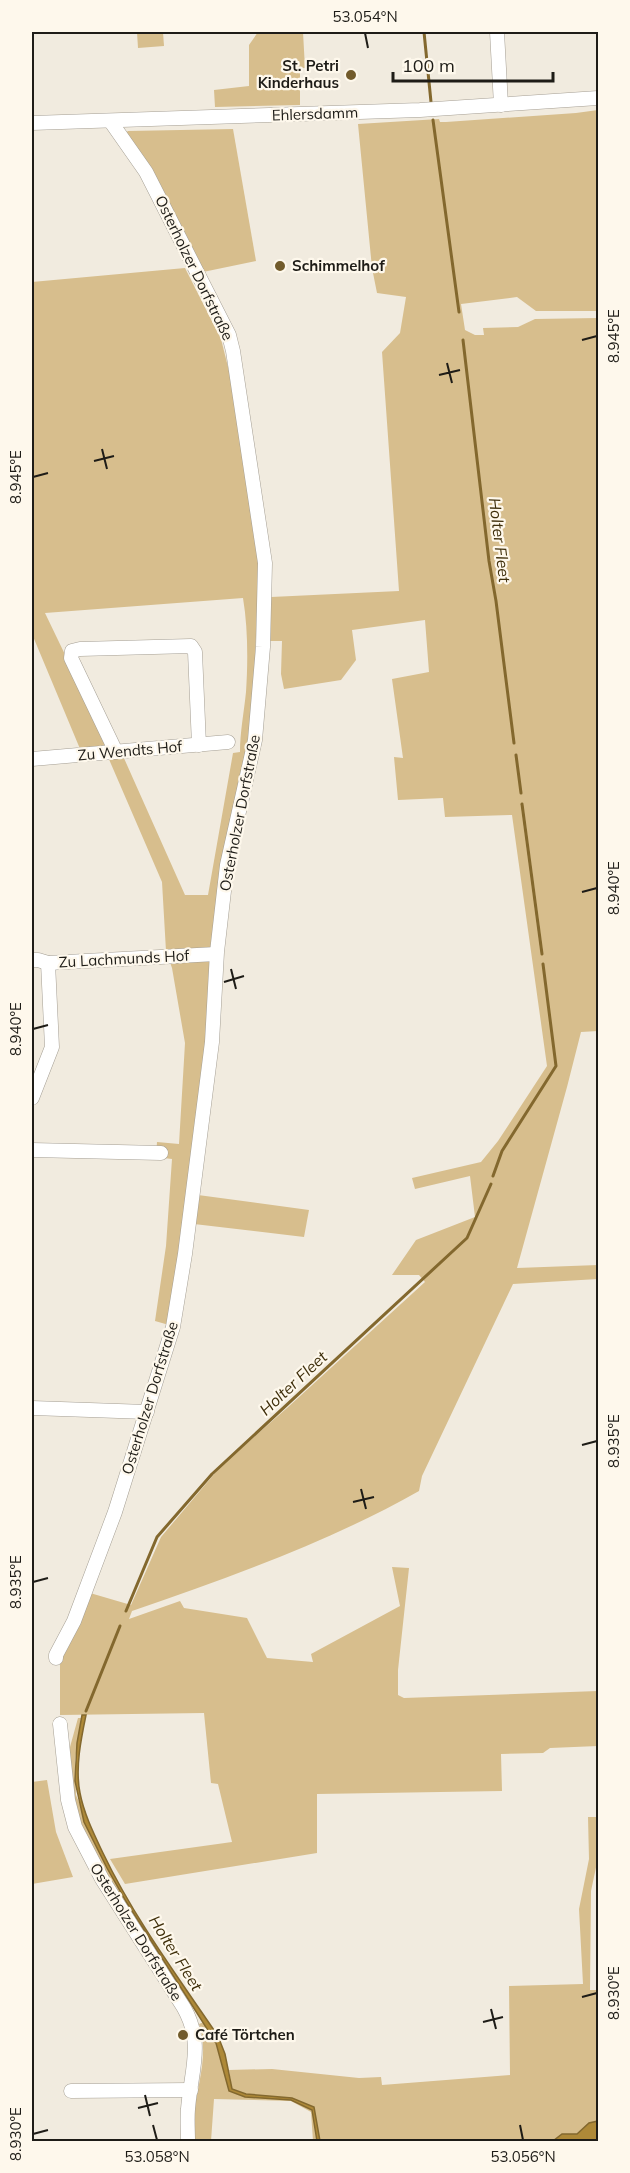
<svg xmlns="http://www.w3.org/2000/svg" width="630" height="2173" font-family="Mulish,sans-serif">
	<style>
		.green { fill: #d7be8d; fill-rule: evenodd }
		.water { fill: #ae8938; stroke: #83682e; stroke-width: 1.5 }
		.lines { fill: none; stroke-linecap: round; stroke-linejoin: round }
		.stream { stroke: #83682e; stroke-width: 3 }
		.minor-casing { stroke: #a59f94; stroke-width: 15 }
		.minor { stroke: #fff; stroke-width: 14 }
		.ticks { fill: none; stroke: #1e1c17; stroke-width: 2 }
		.poi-dot { fill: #725b2b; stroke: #fef8ec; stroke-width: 2 }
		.labels { text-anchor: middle; stroke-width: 4.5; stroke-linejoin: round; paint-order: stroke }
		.poi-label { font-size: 15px; font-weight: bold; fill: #1e1c17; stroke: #fef8ec; text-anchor: start }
		.street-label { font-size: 15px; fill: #1e1c17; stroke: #fef8ec }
		.water-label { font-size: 16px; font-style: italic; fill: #3f2f0b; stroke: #fef8ec }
		.neatline { fill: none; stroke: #1e1c17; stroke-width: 2 }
		.ticks-label { font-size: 15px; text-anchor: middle; fill: #1e1c17 }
	</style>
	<rect width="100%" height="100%" fill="#f1ebdf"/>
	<g class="green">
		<path d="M137 32H163L164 46 138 48Z"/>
		<path d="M258 32H303L305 68H300V105L215 107 214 90 249 86V45Z"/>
		<path d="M598 110V311H536L517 297 461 304 465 330 475 335H484L483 328 518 327 535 319 598 318V1031L581 1032 567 1087 517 1268 598 1265V1279L513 1284 422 1476 419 1491C329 1542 230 1577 132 1611L129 1619 180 1601 184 1608 247 1618 267 1658 313 1662 311 1654 400 1606 392 1567 409 1568 398 1670V1695L404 1698 598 1691V1746L550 1748 543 1753 501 1754 502 1791 317 1794V1853L125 1884 110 1859 232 1842 218 1784 211 1783 204 1713 60 1715V1657L90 1593 131 1605 161 1537 221 1466 287 1408 425 1282 419 1275H392L416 1240 475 1217 470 1176 415 1189 412 1178 481 1162 498 1141 547 1066 512 815 445 817 443 798 398 800 394 757 403 758 392 679 429 672 425 620 352 630 356 660 341 680 284 689 281 674 282 641H270L271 597 399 591 382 352 400 333 406 297 377 293 372 268 358 124 439 119 440 122H446L576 113Z"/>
		<path d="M233 129 256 261 203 272 124 134 128 131Z"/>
		<path d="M185 268 221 339 235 395 259 566 252 729 169 1325 155 1321 166 1246 172 1159 156 1157 157 1142 179 1144 185 1043 172 968 166 951 162 882 108 757 83 756 32 634V282ZM243 598C248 628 248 662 246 692 244 712 240 732 240 752L233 753 208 895H185L123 756 109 746 45 613Z"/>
		<path d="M198 1195 309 1210 304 1237 194 1224Z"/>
		<path d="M78 1718H81L75 1760 76 1795 107 1868 192 2006 188 2007 93 1858 74 1805 70 1766V1747Z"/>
		<path d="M47 1780 56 1832 73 1877 32 1884V1782Z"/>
		<path d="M588 1817H598V1858L591 1891 590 1990H598V2121L589 2123 577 2134H562L553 2141H320L314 2107 292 2098 246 2094 232 2089 229 2070 272 2069 359 2078 381 2077 382 2085 510 2075 509 1986 583 1984 579 1909 589 1859Z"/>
		<path d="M204 2022 216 2043 229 2091 245 2097 291 2100 312 2110 317 2141H313L311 2112 291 2101 214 2099 211 2141 194 2142C194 2132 193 2122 194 2113 198 2082 209 2054 199 2024Z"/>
	</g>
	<g class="water">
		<path d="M82 1715H86C81 1739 75 1768 80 1793 84 1814 94 1834 103 1853 134 1918 178 1977 218 2036L225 2054 232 2089 246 2094 292 2098 314 2107 320 2141H317L312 2110 291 2100 245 2097 229 2091 216 2043 127 1903 107 1868 84 1822 75 1781 77 1743Z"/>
		<path d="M598 2121V2141H553L562 2134H577L589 2123Z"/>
	</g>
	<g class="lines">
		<g class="stream">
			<path d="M424 32 431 102"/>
			<path d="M433 120 459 312"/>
			<path d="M463 340 489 561 496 601 514 743"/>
			<path d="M516 755 521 793"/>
			<path d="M522 804 542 954"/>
			<path d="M493 1176 502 1151 556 1066 543 964"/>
			<path d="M126 1611 157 1537 212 1474 467 1238 491 1184"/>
			<path d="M86 1711 120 1626"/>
		</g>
		<defs>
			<g id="minor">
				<path d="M497 32 501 105"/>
				<path d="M32 123 420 110 598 98"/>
				<path d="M116 752 71 658 72 651 80 649 191 646 195 652 199 745"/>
				<path d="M32 759 228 742"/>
				<path d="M32 960H38L48 963 216 954"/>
				<path d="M32 1098 52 1047 48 963"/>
				<path d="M32 1150 161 1153"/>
				<path d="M32 1408 147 1412"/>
				<path d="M56 1658V1655L74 1621 115 1512 173 1327 185 1254 212 1042 217 952 227 865 255 740 263 647 265 563 233 351 229 335 146 172 111 122"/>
				<path d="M60 1724 68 1800 75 1827 102 1879 184 2008C204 2044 191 2070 188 2109 187 2119 188 2131 188 2142"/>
				<path d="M71 2091 191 2090"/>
			</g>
		</defs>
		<use href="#minor" class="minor-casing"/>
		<use href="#minor" class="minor"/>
	</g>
	<path class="ticks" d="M365 33 368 48M582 340 597 336M447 363 452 383M439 375 460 370M102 449 107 469M94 461 114 456M33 477 48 473M582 892 597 888M231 969 236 989M224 982 244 976M33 1029 48 1025M582 1445 597 1441M361 1489 366 1509M353 1502 374 1497M33 1582 48 1578M582 1997 597 1993M491 2009 496 2029M483 2022 503 2017M145 2095 150 2116M138 2108 158 2103M153 2125 157 2140M520 2125 523 2140M33 2134 48 2130"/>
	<g class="poi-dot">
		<circle cx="351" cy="75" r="6"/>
		<circle cx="280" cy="266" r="6"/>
		<circle cx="183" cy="2035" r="6"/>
	</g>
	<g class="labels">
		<g class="poi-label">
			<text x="339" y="71" text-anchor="end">St. Petri<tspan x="339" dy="17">Kinderhaus</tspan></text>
			<text x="292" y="271">Schimmelhof</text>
			<text x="195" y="2040">Café Törtchen</text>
		</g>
		<g class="street-label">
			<text transform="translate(315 114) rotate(-2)" y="5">Ehlersdamm</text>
			<text transform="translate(194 268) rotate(64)" y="5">Osterholzer Dorfstraße</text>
			<text transform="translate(130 751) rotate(-5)" y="5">Zu Wendts Hof</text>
			<text transform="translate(240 813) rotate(-79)" y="5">Osterholzer Dorfstraße</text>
			<text transform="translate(124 959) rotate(-3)" y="5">Zu Lachmunds Hof</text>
			<text transform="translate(150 1398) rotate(-73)" y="5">Osterholzer Dorfstraße</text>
			<text transform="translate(136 1932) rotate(58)" y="5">Osterholzer Dorfstraße</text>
		</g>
		<g class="water-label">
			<text transform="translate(500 540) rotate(83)" y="6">Holter Fleet</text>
			<text transform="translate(293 1383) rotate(-43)" y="6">Holter Fleet</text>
			<text transform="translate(176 1953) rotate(58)" y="6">Holter Fleet</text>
		</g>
	</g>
	<rect width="630" height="2173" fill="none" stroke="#fef8ec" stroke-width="66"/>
	<path d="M393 72v9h160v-9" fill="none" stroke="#1e1c17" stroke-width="3"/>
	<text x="402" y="72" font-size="18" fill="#1e1c17" stroke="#fef8ec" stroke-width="4.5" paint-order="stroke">100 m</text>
	<rect x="33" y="33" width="564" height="2107" class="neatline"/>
	<g class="ticks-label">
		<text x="365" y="22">53.054°N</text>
		<text transform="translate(614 336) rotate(-90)" y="5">8.945°E</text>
		<text transform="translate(16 477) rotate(-90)" y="5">8.945°E</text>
		<text transform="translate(614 888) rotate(-90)" y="5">8.940°E</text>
		<text transform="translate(16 1029) rotate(-90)" y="5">8.940°E</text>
		<text transform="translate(614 1441) rotate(-90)" y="5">8.935°E</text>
		<text transform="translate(16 1582) rotate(-90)" y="5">8.935°E</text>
		<text transform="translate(614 1993) rotate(-90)" y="5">8.930°E</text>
		<text transform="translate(16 2134) rotate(-90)" y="5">8.930°E</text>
		<text x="157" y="2162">53.058°N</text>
		<text x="523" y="2162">53.056°N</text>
	</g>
</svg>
